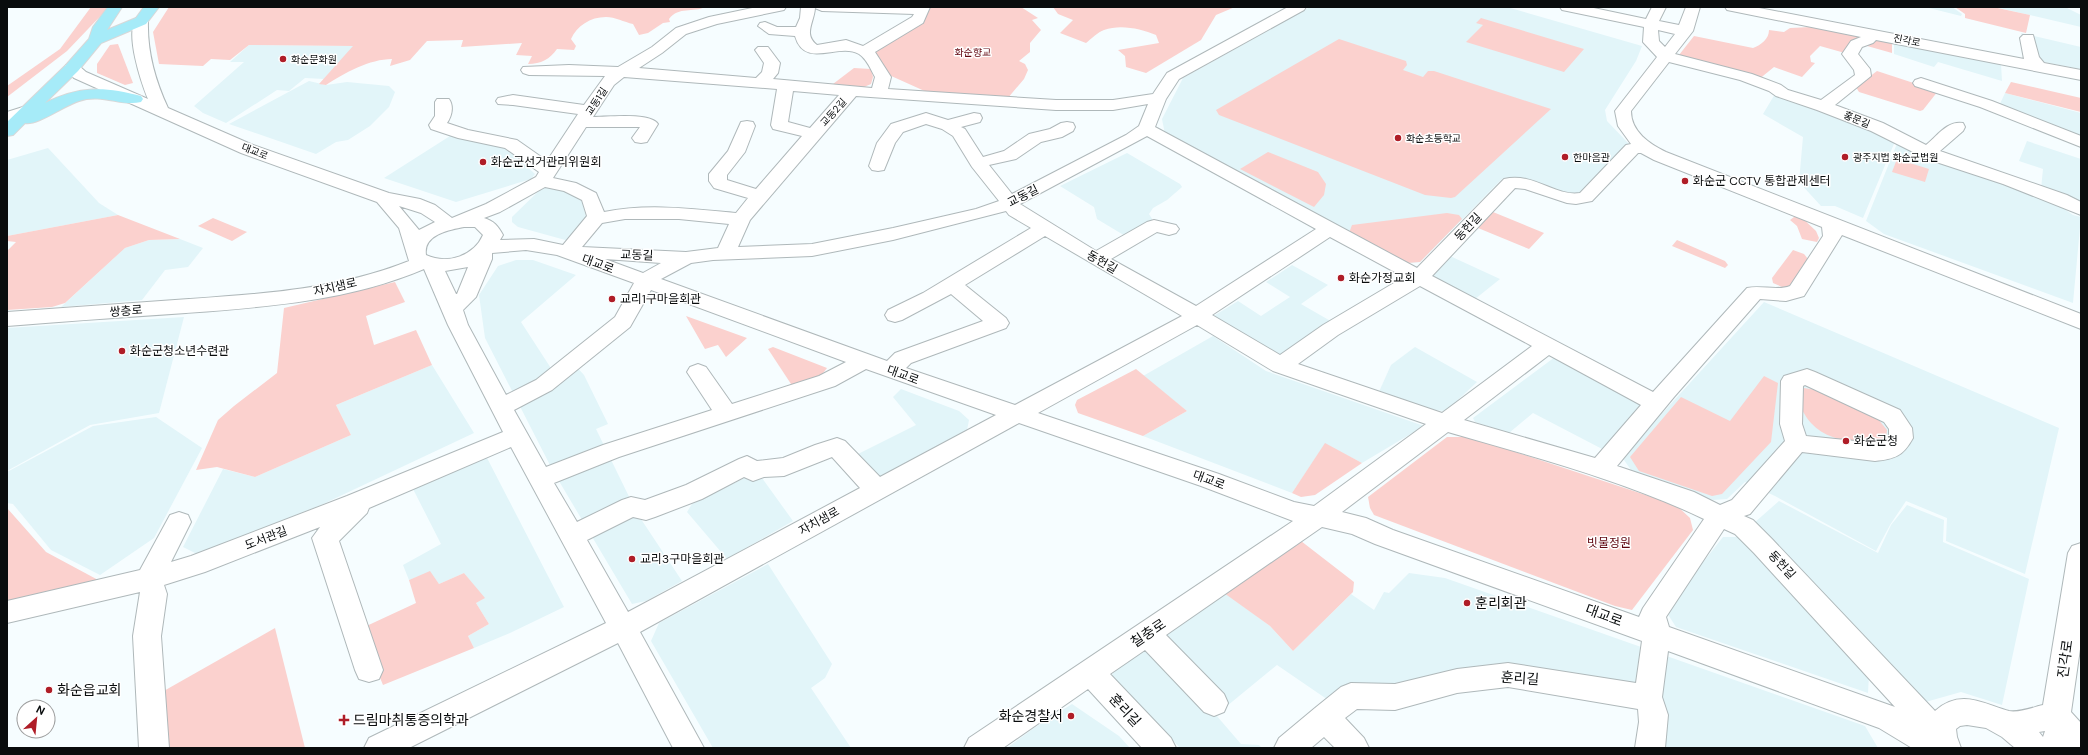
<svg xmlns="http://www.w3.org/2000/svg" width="2088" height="755" font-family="'DM Sans','Noto Sans KR',sans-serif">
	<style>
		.built { fill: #e2f5f9 }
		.green { fill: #fbd1ce }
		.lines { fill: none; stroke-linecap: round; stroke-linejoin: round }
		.minor-casing { stroke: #afb8ba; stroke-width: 2 }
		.major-casing { stroke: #d8d8d8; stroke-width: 2 }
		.minor { fill: #fff; fill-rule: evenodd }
		.major { fill: #a6ebf8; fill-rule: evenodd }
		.poi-dot { fill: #af1d27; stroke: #fff; stroke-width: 1.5 }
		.labels { text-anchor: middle; stroke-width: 3; stroke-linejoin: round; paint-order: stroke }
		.far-street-label { font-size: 10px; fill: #090c0d; stroke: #fff }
		.far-park-label { font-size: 10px; fill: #60060f; stroke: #fff }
		.far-poi-label { font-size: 10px; fill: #090c0d; stroke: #fff; text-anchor: start }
		.poi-label { font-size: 12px; fill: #090c0d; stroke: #fff; text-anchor: start }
		.street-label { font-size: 12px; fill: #090c0d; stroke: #fff }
		.park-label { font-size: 12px; fill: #60060f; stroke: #fff }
		.near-poi-label { font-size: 14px; fill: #090c0d; stroke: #fff; text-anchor: start }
		.near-street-label { font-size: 14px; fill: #090c0d; stroke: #fff }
	</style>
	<rect width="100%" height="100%" fill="#f6fdff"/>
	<g class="built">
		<path d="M1310 7H1507L1642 46 1636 61 1605 110 1607 121 1630 145 1578 195H1567L1513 177 1503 178 1420 262 1407 263 1165 134 1162 119 1183 78Z"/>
		<path d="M1925 7H1952L1962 14 1961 16Z"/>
		<path d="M1995 7H2065L2081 15V27Z"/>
		<path d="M2021 33 2081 47V69L2028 59Z"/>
		<path d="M1894 43 2001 64 2002 81 1938 62 1934 67 1894 54Z"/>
		<path d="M249 45 354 46 324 79 305 78 289 91 277 90 226 123 203 113 194 106 244 62H230Z"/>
		<path d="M309 81 326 85 347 82 389 86 395 92 389 107 370 126 348 140 336 142 316 154 229 124Z"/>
		<path d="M2005 93 2081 113V138L1998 108Z"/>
		<path d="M1775 94 1896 139 1863 218 1835 206H1821L1799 182 1803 137 1763 114Z"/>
		<path d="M450 136 504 146 535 174 531 179 456 202 384 178Z"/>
		<path d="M1898 141 2039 192 2073 215 2081 217 2073 303 1884 234 1866 221Z"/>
		<path d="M2027 141 2081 159V203L2041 189 2043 169 2019 161Z"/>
		<path d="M48 148 99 203 118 215 7 236V160Z"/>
		<path d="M1127 153 1180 184 1182 187 1167 200 1153 208 1149 214 1154 222 1127 237 1097 219 1094 207 1060 186Z"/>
		<path d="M546 184 581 197 587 221 569 241 518 227 512 222V217Z"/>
		<path d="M180 239 203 248 188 267 165 270 142 300 61 307 125 248 149 240Z"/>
		<path d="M1450 256 1500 279 1475 299 1436 279 1430 273Z"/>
		<path d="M516 260H533L576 275 521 322 556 376 573 363 584 375 608 424 596 429 637 513 682 581 646 601 632 604 553 471 485 338 479 295 498 266Z"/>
		<path d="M1292 265 1328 285 1301 304 1334 323 1278 359 1212 317 1238 301 1261 316 1290 297 1266 282Z"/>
		<path d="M1764 302 2059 428 2025 574 1946 541 1947 518 1906 501 1890 525 1876 551 1775 496 1745 482 1727 499 1713 500 1643 477 1631 470 1624 460 1625 454Z"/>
		<path d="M184 317 159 413 90 425 7 471V328Z"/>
		<path d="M1213 336 1266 371 1424 426 1362 463 1325 444 1292 493 1143 436 1187 411 1143 376Z"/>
		<path d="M1415 347 1477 382 1446 411 1427 410 1378 394 1391 365Z"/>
		<path d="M1555 357 1638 402 1644 409 1606 451 1533 413 1509 433 1475 422 1473 418Z"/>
		<path d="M432 365 474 433 321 505 197 554 183 547 223 469 255 477 351 435 336 405Z"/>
		<path d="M901 389 959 411 969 420 967 430 870 483 848 459 916 425 893 397Z"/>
		<path d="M156 417 202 448 154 538 100 575 51 550 13 504 7 503V472L93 426Z"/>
		<path d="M485 454 564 607 510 633 474 648 468 636 489 624 476 603 484 598 464 573 439 584 430 572 409 580 403 565 441 544 412 487Z"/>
		<path d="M755 473 762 478 793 521 727 559 687 512 692 504Z"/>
		<path d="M1779 501 1878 553 1891 525 1907 505 1944 520 1943 542 2029 579 2002 705 1961 692 1922 703 1754 523Z"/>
		<path d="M1723 537H1742L1869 675 1868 693 1676 627 1665 610Z"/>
		<path d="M768 564 832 664 825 678 811 688 851 748H713L651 641 659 623Z"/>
		<path d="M1409 573 1445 578 1865 726 1878 748H1656L1658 702 1498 669 1351 689 1334 704 1277 665 1216 715 1241 744 1259 745 1262 748H1180L1112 676 1117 660 1220 589 1270 626 1293 651 1351 594 1374 610 1384 592 1389 593Z"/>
		<path d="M1072 704 1119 736 1130 748H1007L1034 728Z"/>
	</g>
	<g class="green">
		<path d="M91 7H109L67 51 7 97V86L60 49Z"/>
		<path d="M169 7H705C693 13 679 6 669 19L670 22 663 23 648 33 639 35 633 24C624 22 615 17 606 17 590 17 577 26 571 39L576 46 574 50 557 49C550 59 541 64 528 64L532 56 516 55 522 43 461 47 463 40 427 41 410 60 390 66 392 59C370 59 344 73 326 85L319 84 353 46 249 45 230 60 211 59 203 66 159 64 153 32Z"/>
		<path d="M930 7H1021L1038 18 1032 20 1041 30 1030 43V52L1019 61 1025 64 1028 70 1024 79 1007 99 929 93 889 75 871 52Z"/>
		<path d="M1053 7H1235L1216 15 1201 40 1146 73 1126 67 1125 56 1118 50 1159 43 1156 35C1141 29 1121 24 1104 30 1098 32 1091 39 1086 43L1060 33 1073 20 1058 14Z"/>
		<path d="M1955 7H1993L2030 15 2026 33 1965 18V14Z"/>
		<path d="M1481 18 1584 49 1564 72 1466 42 1483 25 1476 23Z"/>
		<path d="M1811 27 1892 42V53L1860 44 1852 55 1820 46 1810 56 1811 62 1815 63 1802 77 1774 67 1758 80 1679 55 1694 36 1753 48C1761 45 1769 39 1769 30L1784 32 1790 28Z"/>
		<path d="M1339 39 1406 61 1407 65 1403 70 1423 77 1428 71H1434L1551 109 1455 197 1451 198 1425 195 1219 115 1216 110Z"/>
		<path d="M118 44 133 83 125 85 97 73V64L110 45Z"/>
		<path d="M854 68 871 69 873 77 871 84 864 87 833 84Z"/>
		<path d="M1877 71 1938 91 1923 110 1920 111 1859 92 1856 87Z"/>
		<path d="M2011 82 2081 98V112L2005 93Z"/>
		<path d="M1268 152 1318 172 1326 184 1324 195 1314 207 1240 169Z"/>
		<path d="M1897 159 1929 169 1925 182 1892 172Z"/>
		<path d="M1493 212 1544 233 1529 249 1478 228Z"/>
		<path d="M1447 213 1459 215 1462 219 1420 262 1407 263 1349 233 1352 225Z"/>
		<path d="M1798 214 1816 231 1819 238 1817 242 1802 239 1797 226 1790 220Z"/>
		<path d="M118 215 180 239 149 240 125 248 65 303 52 307 7 310V251L16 242 7 241V236Z"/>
		<path d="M213 218 247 232 232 241 198 226Z"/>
		<path d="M1677 240 1725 261 1728 265 1725 268 1672 246Z"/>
		<path d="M1793 250 1804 254 1808 259 1792 286 1782 287 1773 283 1772 278Z"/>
		<path d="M395 282 405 302 366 316 374 345 416 330 432 365 336 405 351 435 255 477 217 467 196 470 218 420 234 406 277 373 284 308Z"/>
		<path d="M686 316 747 338 726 357 718 345 705 349Z"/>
		<path d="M773 347 827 368 820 377 793 387 768 349Z"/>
		<path d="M1136 369 1187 411 1143 436 1078 413 1075 405 1077 400Z"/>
		<path d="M1764 376 1778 383 1771 442 1722 494 1712 496 1639 471 1630 457 1681 397 1730 421Z"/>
		<path d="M1804 388 1816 390 1878 419 1887 430 1886 438C1863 446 1828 442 1811 423 1805 417 1802 408 1797 402L1799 393Z"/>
		<path d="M1447 437H1470L1676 505 1690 518 1693 530 1632 610 1615 606 1374 515 1370 508 1368 497Z"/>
		<path d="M1325 443 1362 463 1315 495 1301 497 1292 493Z"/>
		<path d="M7 508 46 552 100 581 7 602Z"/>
		<path d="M1301 541 1354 582 1353 592 1293 651 1270 626 1224 593Z"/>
		<path d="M430 571 439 584 464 573 485 598 476 603 489 624 468 636 474 648 383 685 360 629 416 603 409 580Z"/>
		<path d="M275 628 305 748H166L162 692Z"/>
	</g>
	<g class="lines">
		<defs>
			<g id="minor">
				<path d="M757 7H786L784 10 717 24 686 34 662 53 639 68 756 78 762 72 764 63 755 50 758 47H768L780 63 778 73 773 79 872 88 875 77C871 70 867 59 859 54 838 42 805 70 795 36L769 34 758 26 760 23 765 22 777 27H796L800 18 801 7H930L923 23 875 52 891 77 888 89 1056 100H1113L1153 94 1167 73 1288 7H1306L1304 10 1179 79 1166 99 1155 127 1417 268 1504 179C1534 172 1555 197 1580 193L1626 145 1631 144 1618 126 1615 111 1657 57 1643 42 1644 27 1567 11 1562 10 1560 7H1589L1646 19 1652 7H1666L1659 21 1679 25 1686 7H1700L1693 31 1675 54 1752 74 1781 85 1788 90 1821 100 1855 75 1854 70 1842 54 1851 41 1861 37 1732 11 1727 10 1725 7H1754L2024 59 2020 38 2023 35H2033L2039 57 2044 63 2081 70V80L1876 40 1873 43 1862 47 1858 54 1870 69 1871 76 1835 105 1883 123 1926 145C1937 136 1948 120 1963 123L1965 127 1963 131 1940 151 2067 195 2081 202V215L2003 184 1927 159 1871 131 1817 110 1776 96 1769 91 1740 80 1669 62 1631 111C1631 132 1650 144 1666 152L2081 314V329L1842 235 1804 296 1786 301 1760 299 1674 397 1617 466 1694 492 1720 505 1732 500 1785 441 1780 424 1781 381 1784 376 1807 369 1815 372 1900 410 1912 428 1913 438C1903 456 1895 459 1875 461L1802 452 1750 514 1744 516 1753 520 1772 539 1935 711C1961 688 1983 704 2009 711 2018 713 2034 707 2043 705L2068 553 2072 546 2081 543V642L2071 712 2081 723V748H2015L2002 737 1986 728 1967 725 1960 726 1956 729 1957 737 1961 748H1912L1879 728 1668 651 1662 697 1668 715 1665 748H1635L1639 722 1638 709 1508 687 1457 693 1395 710 1357 709 1345 718 1364 738 1369 748H1335L1324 737 1311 748H1274L1279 738 1315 708 1341 687 1351 683 1395 684 1457 669 1508 663 1636 683 1642 641 1375 544 1352 534 1322 527 1166 635 1224 694 1228 703 1224 712 1214 716 1204 712 1145 650 1110 674 1171 738 1176 748H1142L1088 689 1003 748H964L969 738 1293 521 1201 486 1019 423 640 632 704 748H673L618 643 409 748H364L369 738 606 623 511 447 369 508 367 513 339 541 383 670 379 679 369 682 359 679 355 670 312 538 320 527 205 572 164 585 167 594 161 636 169 748H139L133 636 140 592 7 623V601L140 570 170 515 179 512 188 515 191 522 171 562 191 556 347 496 503 432 448 325 424 269C349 301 266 307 186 313 126 317 67 321 7 326V312C68 308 128 303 189 299 263 294 339 289 409 261L399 228 377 202 241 153 74 78 64 68 66 65H78L86 72 148 99C141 82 125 34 136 18H146L148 21C147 52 155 80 168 108L253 145 389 193 420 199 435 205 452 218 486 204 536 177 539 172 505 148 458 138 431 129 429 125 435 116V102L437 99H449C454 106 452 116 447 123L468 130 517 140 547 161 578 114 513 105 498 104 496 101 498 98 513 95 584 105 605 76 529 75 523 73 521 70 523 67 569 65 618 67 652 47 676 28 709 17ZM815 8 822 11 914 14 912 17 863 46 846 40 817 45C803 34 814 23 815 8ZM1658 30 1675 34 1665 47 1659 41ZM624 77 777 89 771 125 773 129 802 136 756 189 727 180V175L745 152 755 126 753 122 747 121 741 122 728 151 709 174V181L714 188 748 198 736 213C692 209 648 203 604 212L596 193 576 183 553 178 586 127H640L632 138 635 142 641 143 647 142 658 124C650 112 607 117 593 117L614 85ZM793 91 839 95 810 128 788 122ZM856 96 1056 110H1113L1148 104 1139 126 1126 135 1012 194 989 165 1016 159 1041 142 1062 137 1073 131 1075 127 1073 123 1067 122 1061 123 1050 129 1029 134 1004 151 983 157 965 129 961 127 980 122 982 118 980 114 974 113 948 120 926 113 891 124 877 143 869 166 872 170 878 171 884 170 895 143 903 132 926 124 942 129 953 136 972 167 999 201 976 209 893 228 812 244 738 247 750 220ZM1147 136 1316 229 1196 306 1111 259 1157 232 1169 235 1176 233 1179 229 1176 225 1154 220 1147 222 1096 251 1020 204ZM1638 153H1641L1654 160 1822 227 1823 236 1790 286C1778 291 1761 285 1747 288L1653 392 1432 276 1515 188 1525 189 1567 203 1576 204 1592 201ZM545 187 564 191 582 200 587 216 563 245 534 239 500 240 503 235C498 226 494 221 484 218L500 212ZM399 206 421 213 435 222 419 230ZM1006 211 1009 215 1031 228 923 293 888 310 885 315 888 320 895 322 902 320 951 294 983 321 895 353 887 361 661 279 691 263 713 260 812 256 893 240ZM625 219H679L729 224 718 248 686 252 582 247 602 223ZM464 227H475L483 235C474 256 447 265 426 255 423 235 448 230 464 227ZM1045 236 1182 316 1015 405 906 368 911 363 1006 328 1009 323 1006 318 965 285ZM1330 237 1404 277 1323 325 1280 355 1212 315ZM526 250 557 255 634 283 615 317 536 380 506 395 468 325 463 310 476 297 492 259V253ZM605 259 661 263 643 273ZM468 267 457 294H456L445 271ZM1420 286 1532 346 1442 413 1298 364 1338 335ZM651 290 846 362 819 376 732 404 706 367 698 364 690 367 687 372 712 410 603 445 546 467 514 410 552 390 630 327ZM1197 325 1273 371 1426 424 1314 506 1294 502 1219 474 1038 413ZM1549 355 1641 405 1595 458 1464 420ZM866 369 996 415 880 477 845 441 837 438 815 445 783 458 757 461 747 456 739 459 686 485 645 500 631 497 622 500 577 522 554 483 619 457 835 386ZM1805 385 1884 422 1889 429V437L1885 442 1875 443 1806 436 1802 424 1803 386ZM1448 432C1534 457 1623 480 1704 519L1643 608 1639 617 1393 530 1366 518 1342 512ZM832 457 860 488 628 612 587 540 633 517 646 520 655 517 702 499 744 477 753 481 764 477 784 476ZM1724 529 1735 534 1754 553 1895 707 1669 627 1666 617ZM2045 731 2043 737 2039 732Z"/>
				<path d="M1921 78 1992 101 2081 136V147L1980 107 1915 86 1913 83 1915 80Z"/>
				<path d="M26 106 32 107 34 111 32 115 7 123V112Z"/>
			</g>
			<path id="major" d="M108 7H122L107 30 136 18 144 7H159L146 24 101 43 78 71 45 103C79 86 104 86 141 96L143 99 141 102C122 107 102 93 79 101 65 105 37 126 25 123L13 135 7 136V122L66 65 89 39 93 27Z"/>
		</defs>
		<use href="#minor" class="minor-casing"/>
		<use href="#major" class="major-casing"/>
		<use href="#minor" class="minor"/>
		<use href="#major" class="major"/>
	</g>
	<g class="poi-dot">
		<circle cx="283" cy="59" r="4"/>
		<circle cx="1398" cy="138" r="4"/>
		<circle cx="1565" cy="157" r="4"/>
		<circle cx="1845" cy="157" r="4"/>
		<circle cx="483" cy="162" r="4"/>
		<circle cx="1685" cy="181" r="4"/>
		<circle cx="1341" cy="278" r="4"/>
		<circle cx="612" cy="299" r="4"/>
		<circle cx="122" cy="351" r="4"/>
		<circle cx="1846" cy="441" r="4"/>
		<circle cx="632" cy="559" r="4"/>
		<circle cx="1467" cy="603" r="4"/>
		<circle cx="49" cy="690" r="4"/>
		<circle cx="1071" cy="716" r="4"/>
		<path d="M342 714h4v4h4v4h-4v4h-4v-4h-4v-4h4z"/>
	</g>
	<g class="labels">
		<g class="far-street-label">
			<text transform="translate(1907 40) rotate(11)" y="4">진각로</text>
			<text transform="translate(596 101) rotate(-57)" y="4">교동1길</text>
			<text transform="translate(833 112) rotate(-48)" y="4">교동2길</text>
			<text transform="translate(1857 119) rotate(22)" y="4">홍문길</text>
			<text transform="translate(255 151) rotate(21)" y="4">대교로</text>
		</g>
		<g class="far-park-label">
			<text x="973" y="56">화순향교</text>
		</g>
		<g class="far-poi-label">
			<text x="291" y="63">화순문화원</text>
			<text x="1406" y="142">화순초등학교</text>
			<text x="1573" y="161">한마음관</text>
			<text x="1853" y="161">광주지법 화순군법원</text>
		</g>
		<g class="poi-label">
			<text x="491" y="166">화순군선거관리위원회</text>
			<text x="1693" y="185">화순군 CCTV 통합관제센터</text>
			<text x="1349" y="282">화순가정교회</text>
			<text x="620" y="303">교리1구마을회관</text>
			<text x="130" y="355">화순군청소년수련관</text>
			<text x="1854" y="445">화순군청</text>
			<text x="640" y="563">교리3구마을회관</text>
		</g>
		<g class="street-label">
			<text transform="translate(1023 196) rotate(-27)" y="4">교동길</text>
			<text transform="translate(1468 227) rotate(-47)" y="4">동헌길</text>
			<text transform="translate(637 255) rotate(2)" y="4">교동길</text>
			<text transform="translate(1102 262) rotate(30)" y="4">동헌길</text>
			<text transform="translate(598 264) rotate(20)" y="4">대교로</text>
			<text transform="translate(335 287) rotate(-13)" y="4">자치샘로</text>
			<text transform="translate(126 311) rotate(-4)" y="4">쌍충로</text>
			<text transform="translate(903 375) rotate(20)" y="4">대교로</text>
			<text transform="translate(1209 480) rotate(20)" y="4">대교로</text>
			<text transform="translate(819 521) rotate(-29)" y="4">자치샘로</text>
			<text transform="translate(266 538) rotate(-21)" y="4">도서관길</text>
			<text transform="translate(1782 565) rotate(47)" y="4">동헌길</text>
		</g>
		<g class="park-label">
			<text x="1609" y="547">빗물정원</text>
		</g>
		<g class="near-poi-label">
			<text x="1475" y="608">훈리회관</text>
			<text x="57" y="695">화순읍교회</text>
			<text x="1063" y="721" text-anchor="end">화순경찰서</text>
			<text x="353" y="725">드림마취통증의학과</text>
		</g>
		<g class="near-street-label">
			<text transform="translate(1604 615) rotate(20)" y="5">대교로</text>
			<text transform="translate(1148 633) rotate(-34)" y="5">칠충로</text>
			<text transform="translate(2065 659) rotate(-82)" y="5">진각로</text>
			<text transform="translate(1520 678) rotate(4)" y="5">훈리길</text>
			<text transform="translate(1125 710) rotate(47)" y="5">훈리길</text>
		</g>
	</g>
	<rect width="2088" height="755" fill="none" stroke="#090c0d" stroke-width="16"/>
	<g transform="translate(36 719) rotate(27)"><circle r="19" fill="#ffffff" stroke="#9d9e9e"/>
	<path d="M0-3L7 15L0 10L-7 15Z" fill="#af1d27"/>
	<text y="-6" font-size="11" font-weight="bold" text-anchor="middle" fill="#090c0d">N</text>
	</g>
</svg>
